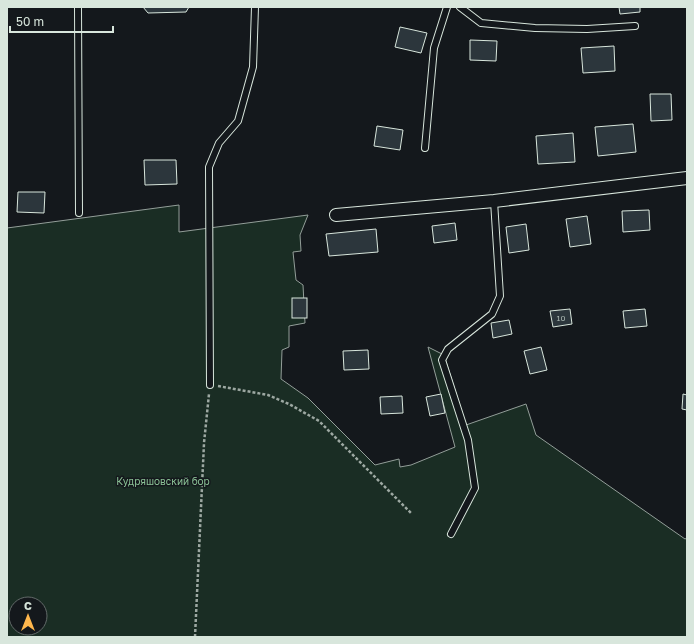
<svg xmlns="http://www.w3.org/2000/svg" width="694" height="644" font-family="'Golos Text',sans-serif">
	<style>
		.green { fill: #1a2d24; stroke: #939e99; fill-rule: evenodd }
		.building { fill: #2c363c; stroke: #d8e6dc }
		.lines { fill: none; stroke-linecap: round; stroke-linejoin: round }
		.lane-casing { stroke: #d8e6dc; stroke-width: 8 }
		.street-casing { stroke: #d8e6dc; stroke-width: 14 }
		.path { stroke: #9da8a2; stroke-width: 2.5; stroke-dasharray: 3 2; stroke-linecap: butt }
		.lane { stroke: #14181c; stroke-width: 6 }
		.street { stroke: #14181c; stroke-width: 12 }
		.labels { text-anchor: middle; stroke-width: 3; stroke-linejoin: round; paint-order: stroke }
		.number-label { font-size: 8px; fill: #adbab4 }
		.park-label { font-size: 10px; fill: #8ac095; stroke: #14181c }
	</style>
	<rect width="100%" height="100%" fill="#14181c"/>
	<path class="green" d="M179 205V232L308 215 300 235 301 251 293 252 296 280 303 285 305 323 289 326V347L282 350 281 379 308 398 375 465 399 459 400 467 411 465 455 447 428 347 444 355 466 425 526 404 536 435 685 539 687 538V637H7V228ZM16 604H40V628H16Z"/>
	<g class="building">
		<path d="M143 7H189L186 12 148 13Z"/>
		<path d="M619 7H640V12L620 14Z"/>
		<path d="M400 27 427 33 421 53 395 47Z"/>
		<path d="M470 40 497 41 496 61 470 60Z"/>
		<path d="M614 46 615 71 583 73 581 48Z"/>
		<path d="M650 94H671L672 120 651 121Z"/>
		<path d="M633 124 636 152 598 156 595 127Z"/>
		<path d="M377 126 403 130 400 150 374 146Z"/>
		<path d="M573 133 575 162 538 164 536 136Z"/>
		<path d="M144 160H176L177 184 145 185Z"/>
		<path d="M18 192H45L44 213 17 212Z"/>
		<path d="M649 210 650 230 623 232 622 211Z"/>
		<path d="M587 216 591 244 570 247 566 219Z"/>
		<path d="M455 223 457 240 434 243 432 226Z"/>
		<path d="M526 224 529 250 509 253 506 227Z"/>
		<path d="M376 229 378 252 329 256 326 234Z"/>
		<rect x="292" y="298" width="15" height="20"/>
		<path d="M570 309 572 324 553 327 550 311Z"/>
		<path d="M645 309 647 326 625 328 623 311Z"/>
		<path d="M509 320 512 334 493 338 491 323Z"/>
		<path d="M541 347 547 370 530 374 524 351Z"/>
		<path d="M368 350 369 369 344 370 343 351Z"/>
		<path d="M441 394 445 413 430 416 426 397Z"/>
		<path d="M683 394 687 395V410L682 409Z"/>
		<path d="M402 396 403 413 381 414 380 397Z"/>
	</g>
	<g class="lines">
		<defs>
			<g id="lane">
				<path d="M78 7 79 213"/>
				<path d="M460 7 481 23 535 28 587 29 635 26"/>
				<path d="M425 148 434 48 447 7"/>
				<path d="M210 385 209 167 219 143 238 121 253 67 255 7"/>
				<path d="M451 534 475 488 468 440 442 360 448 349 492 314 500 296 494 201"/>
			</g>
			<path id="street" d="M336 215 494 201 687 178"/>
		</defs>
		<use href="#lane" class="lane-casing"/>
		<use href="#street" class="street-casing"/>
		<g class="path">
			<path d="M218 386 268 395 289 404 319 421 411 513"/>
			<path d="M195 637 204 443 209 394"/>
		</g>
		<use href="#lane" class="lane"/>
		<use href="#street" class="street"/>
	</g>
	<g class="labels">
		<g class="number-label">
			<text x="561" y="321">10</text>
		</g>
		<g class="park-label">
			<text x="163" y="485">Кудряшовский бор</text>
		</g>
	</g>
	<rect width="694" height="644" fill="none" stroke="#d8e6dc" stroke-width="16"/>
	<g transform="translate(28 616)"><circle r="19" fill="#14181c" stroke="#626a69"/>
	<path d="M0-3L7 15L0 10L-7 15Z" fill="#ffb74d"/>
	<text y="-6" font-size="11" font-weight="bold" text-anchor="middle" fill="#d8e6dc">С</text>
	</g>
	<path d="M10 26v6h103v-6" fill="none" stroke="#d8e6dc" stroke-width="2"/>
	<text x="16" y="26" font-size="12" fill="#d8e6dc" stroke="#14181c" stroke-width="3" paint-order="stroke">50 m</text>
</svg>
